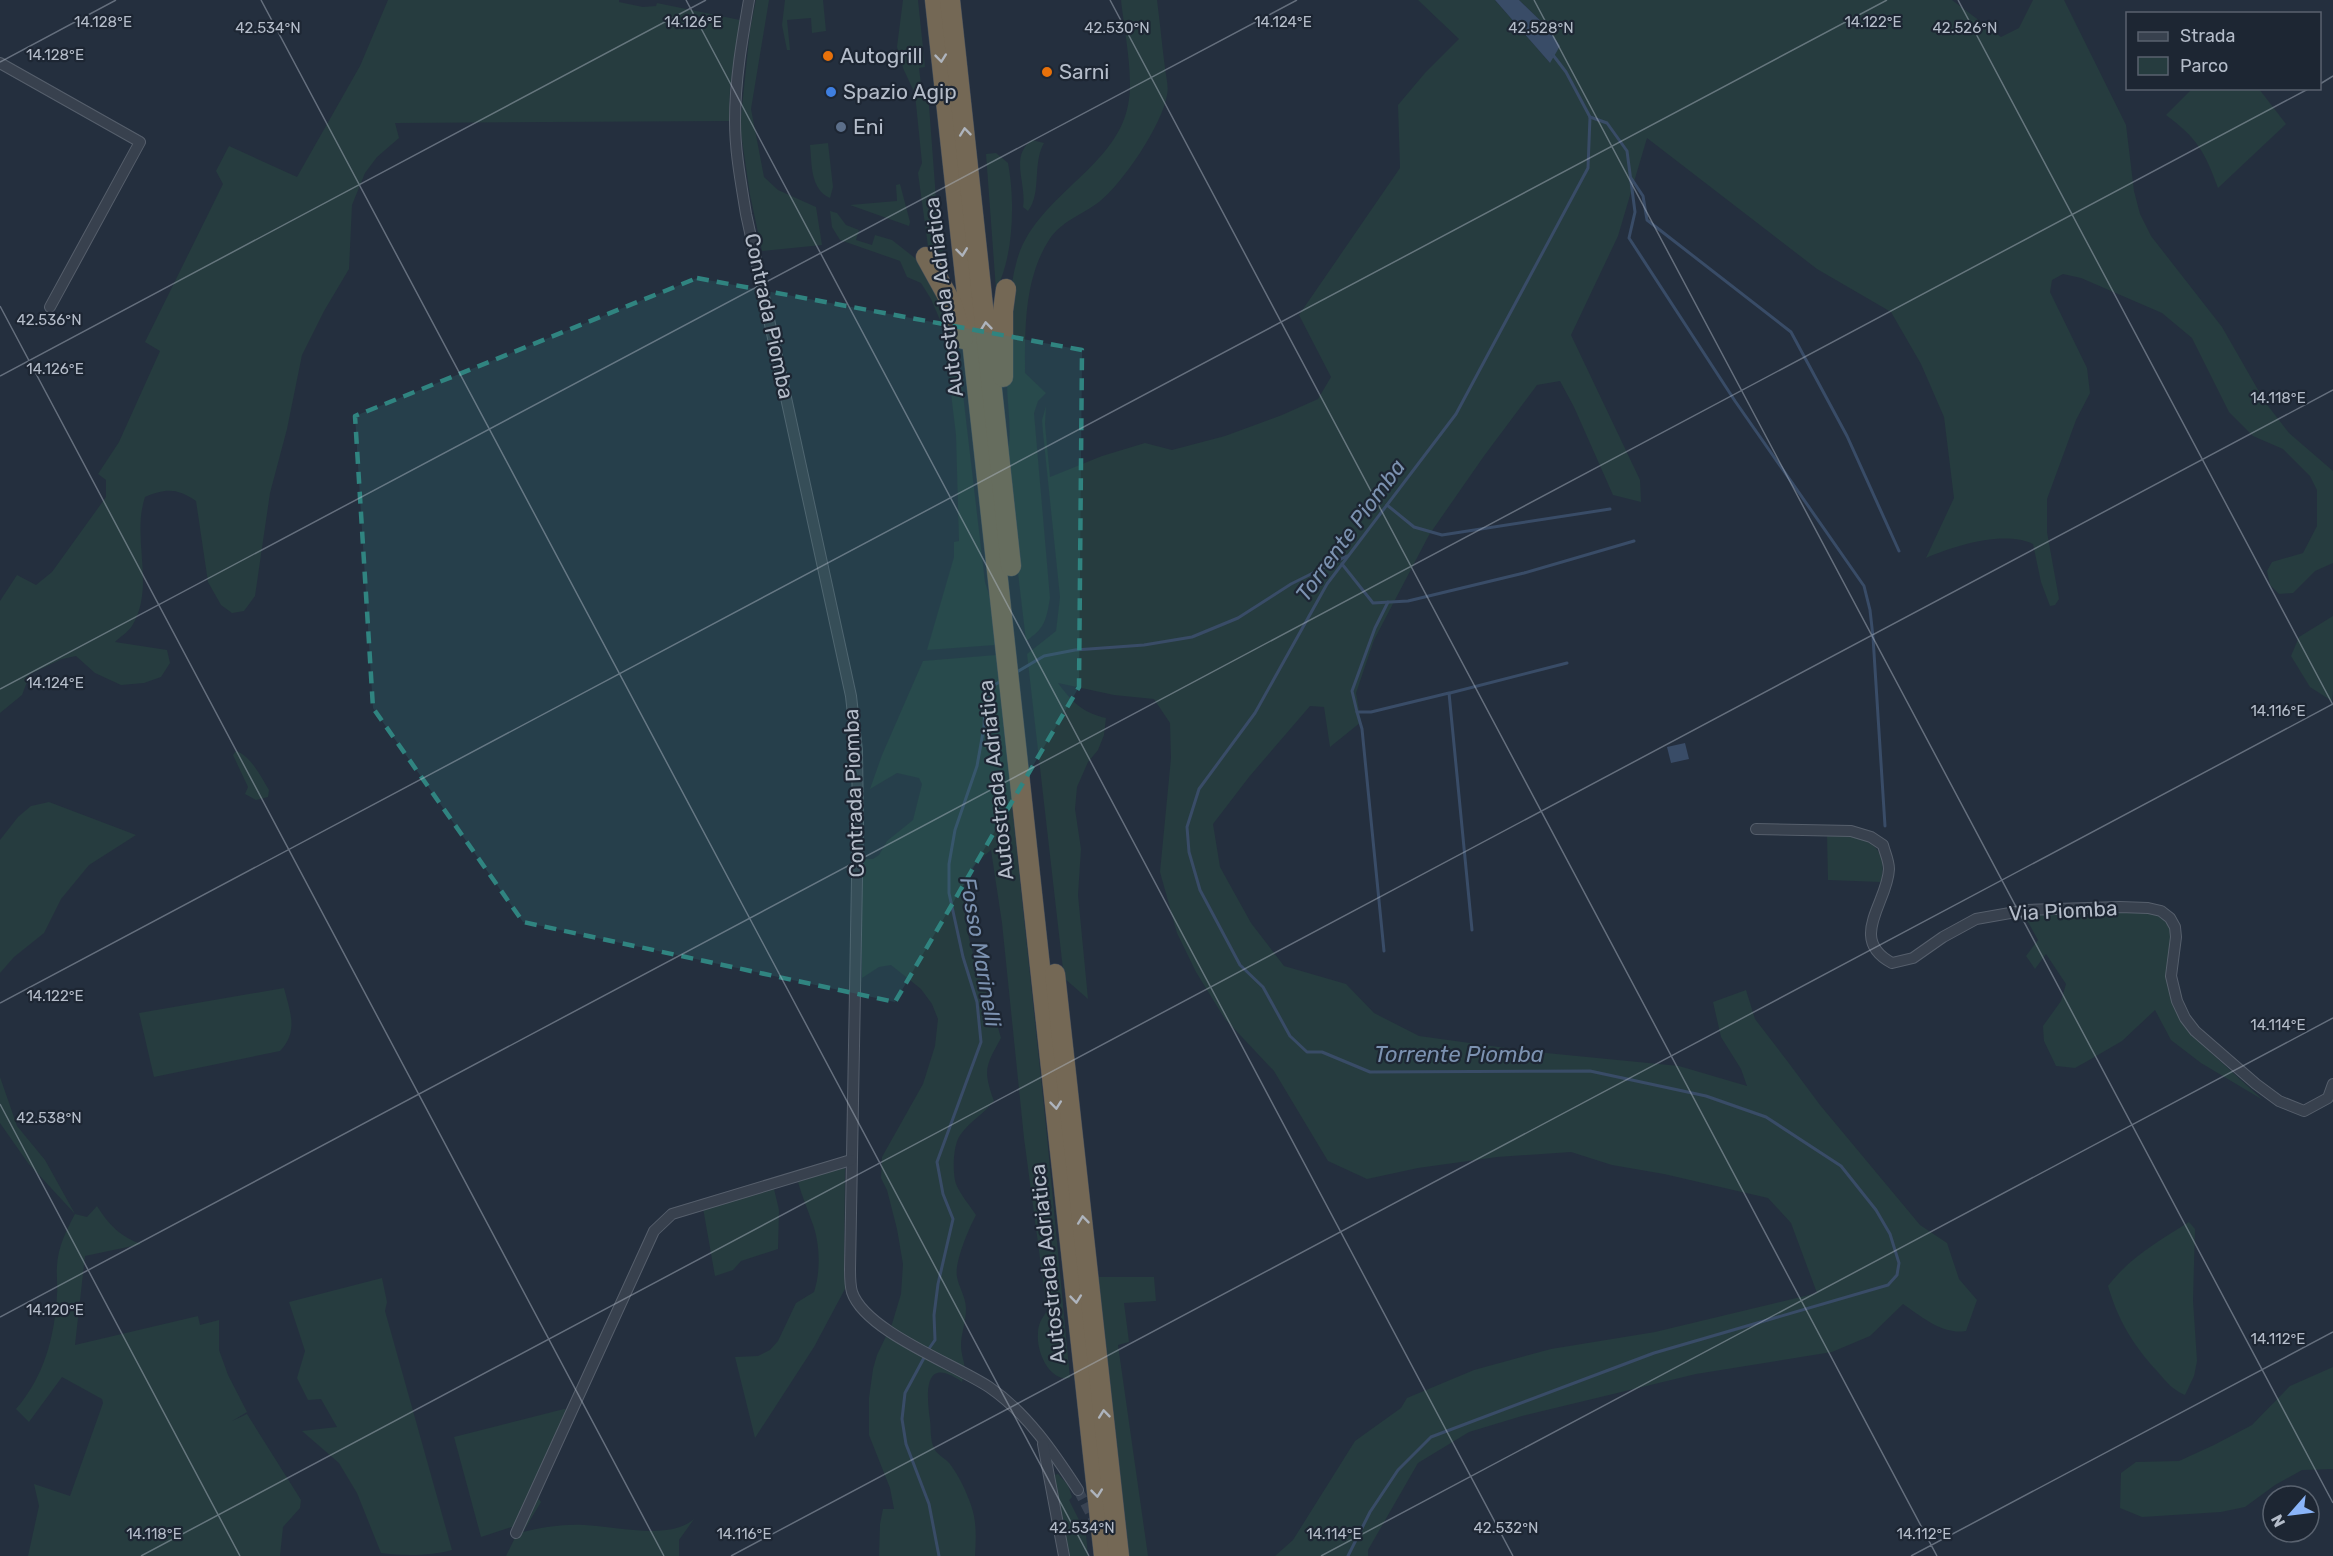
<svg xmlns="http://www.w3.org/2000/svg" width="2333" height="1556" font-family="Rubik,sans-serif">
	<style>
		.green { fill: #263c3f }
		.water { fill: #394c67 }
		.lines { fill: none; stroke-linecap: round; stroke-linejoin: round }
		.stream { stroke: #394c67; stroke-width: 3 }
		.street-tunnel { stroke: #3a4453; stroke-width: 10; stroke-dasharray: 10 5; stroke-linecap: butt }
		.street-casing { stroke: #565f6c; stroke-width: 12 }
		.highway-casing { stroke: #434c59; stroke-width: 21 }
		.street { stroke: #38414e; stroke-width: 10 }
		.highway { stroke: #746855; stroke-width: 20 }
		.oneway { stroke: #aeb4bd }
		.marked { fill: #308480; fill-opacity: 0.2; stroke: #308480; stroke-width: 4.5; stroke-dasharray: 12 8; stroke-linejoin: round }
		.ticks { fill: none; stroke: #b4bcc9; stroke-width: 1.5; stroke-opacity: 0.45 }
		.food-dot { fill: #e8710a; stroke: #1d2633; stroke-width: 2 }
		.shop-dot { fill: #3f7fe0; stroke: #1d2633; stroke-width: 2 }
		.service-dot { fill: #5c6f8a; stroke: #1d2633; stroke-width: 2 }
		.labels { text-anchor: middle; stroke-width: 4.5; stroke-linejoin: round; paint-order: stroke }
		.poi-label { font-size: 21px; fill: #b4bcc9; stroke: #1d2633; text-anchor: start }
		.street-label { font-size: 21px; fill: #b4bcc9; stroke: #1d2633 }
		.water-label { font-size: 22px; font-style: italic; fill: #7c92b1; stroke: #1d2633 }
		.ticks-label { font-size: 15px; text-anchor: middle; fill: #b4bcc9; stroke: #1d2633; stroke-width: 4.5; stroke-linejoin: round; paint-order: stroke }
	</style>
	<rect width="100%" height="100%" fill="#242f3e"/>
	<g class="green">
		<path d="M388 0H619V2L643 7 656 6 657 3 740 20 730 88 729 121 395 123 399 138 377 157 365 173 352 205 349 269 324 311 302 355 287 429 270 493 255 596 244 611 232 613 221 605 208 582 196 501C178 488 165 488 145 497 131 539 156 586 132 626 128 632 120 637 115 642L167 650 170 663 161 677 144 683 121 685 95 673 76 656 62 659 30 674 22 695 0 713V601L17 575 36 585 52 572 106 497V480L98 474 119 442 160 351 145 342 223 184 216 171 229 146 297 177 360 66Z"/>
		<path d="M756 0H769L751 109 764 177 778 190 816 207 822 245 762 251 750 195 740 126 750 30Z"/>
		<path d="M785 0H823L826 31 812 33 811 18 787 20 790 50H787L782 25Z"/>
		<path d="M903 0H918L925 67 919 68 922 92H928L937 212 949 293 930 261 918 173 922 163 915 94 903 68 897 47Z"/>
		<path d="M1121 0H1157C1160 23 1162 45 1165 68 1166 77 1169 87 1167 95 1162 125 1123 183 1099 202 1082 215 1061 221 1049 240 1024 279 1025 329 1025 373L1046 393 1038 401 1034 413 1050 598C1046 621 1045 628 1026 641L1005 463C1014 437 1007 409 1007 382 1006 346 1007 295 1017 260 1036 194 1121 167 1129 99 1133 73 1124 28 1121 0Z"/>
		<path d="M1418 0H1495L1550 63 1548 28 1519 0H1952L2001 37 2019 28 2033 0H2064L2126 125 2134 191 2140 214 2151 236 2222 327 2265 402 2289 433 2333 471V563L2315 571 2293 593 2279 594 2270 585 2267 571 2272 562 2303 553 2317 526V490L2310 476 2283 449 2253 436 2229 412 2192 338 2162 313 2081 278 2063 274 2052 280 2050 292 2087 368 2090 393 2076 420 2047 499V532L2059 599 2055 605 2050 606 2041 582 2033 544C2004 530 1954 546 1926 558L1954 498 1944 417 1921 364 1891 312 1817 269 1647 138 1618 236 1571 335 1640 480 1641 502 1613 495 1574 407 1560 381 1537 385 1484 456 1429 535 1374 640 1356 693 1361 722 1330 747 1324 707 1310 706 1249 777 1213 824 1220 867 1251 923 1284 966 1346 984 1374 1013 1419 1036 1536 1052 1679 1066 1747 1086 1741 1069 1721 1037 1713 1002 1746 990 1755 1019 1788 1062 1820 1105 1920 1225 1947 1243 1959 1279 1977 1300 1966 1331C1943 1335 1922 1317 1903 1304L1870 1336 1832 1352 1696 1374 1522 1416 1469 1432 1418 1463 1368 1550V1556H1275L1293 1540 1355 1441 1401 1408 1407 1398 1474 1370 1551 1349 1655 1332 1817 1293 1791 1223 1768 1198 1664 1174 1612 1165 1571 1152 1497 1157 1418 1168 1367 1179 1328 1161 1274 1071 1225 1019 1196 972 1177 933 1160 872 1171 758 1170 723 1154 699 1114 695 1058 683C1072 702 1083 713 1106 718L1104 735 1098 750 1088 762 1077 787 1075 809 1081 849 1078 895 1088 999 1064 978 1027 654 1056 631 1060 597 1043 433 1042 420 1046 406 1045 424 1050 477 1102 456 1145 443 1172 450 1225 436 1282 415 1318 399 1331 377 1299 315 1400 168 1398 105 1425 73 1459 39Z"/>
		<path d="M2193 88 2259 89 2286 124 2218 188C2205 152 2197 138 2166 115Z"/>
		<path d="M1032 140 1044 143C1032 164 1042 193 1028 211L1023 207C1027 184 1009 156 1032 140Z"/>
		<path d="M828 143 833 187 830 198C810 189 812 164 810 145Z"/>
		<path d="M996 153 1008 163C1015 200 1014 256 996 290L986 154Z"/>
		<path d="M900 184 910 222 909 226 850 205 897 201 896 185Z"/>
		<path d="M830 211 837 213 846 225 859 230 856 240 872 245 875 235 892 240 920 262 955 326 985 582 991 601 995 645 927 650 954 557V542L959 541 956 435 943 327 931 299 921 283 907 277 900 261 840 240 832 227Z"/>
		<path d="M2333 616V691L2332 701 2310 687 2291 656 2299 637Z"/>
		<path d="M996 655 1046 1126 1070 1378C1049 1382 1036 1351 1038 1333 1038 1324 1042 1318 1047 1311L1024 1138 1002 923 991 850C982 858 971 866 966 877 963 882 964 890 964 895 964 948 988 989 1001 1038 985 1067 983 1070 994 1101 984 1114 970 1121 961 1134 953 1143 952 1172 956 1184 960 1194 970 1206 976 1215 969 1228 954 1263 957 1277 959 1288 966 1297 966 1309 966 1321 961 1334 961 1346 962 1364 968 1362 962 1382 924 1355 926 1392 930 1420 931 1428 930 1440 934 1448 936 1454 945 1458 950 1464 959 1476 966 1491 971 1505 977 1522 976 1539 975 1556H879L880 1524 883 1509H894L890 1488 869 1435V1398L873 1369 877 1355 892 1324 901 1294 903 1264 897 1229 887 1190 881 1178 882 1157 923 1084 935 1046 938 1019 932 1004 921 989 891 965 879 967 862 978V859H873L879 855 887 841 913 820 922 784 919 778 897 773 870 789 882 755 923 661Z"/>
		<path d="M236 751C251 756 261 777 269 790L268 797 256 800 245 794 248 787 233 755Z"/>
		<path d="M49 802 136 835 89 865 61 899 44 933 14 957 0 973V840L18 817 31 806Z"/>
		<path d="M1827 835C1860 836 1890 840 1881 882L1828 880Z"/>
		<path d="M2126 909 2154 913 2170 925 2176 1010 2198 1041 2263 1100 2201 1063 2171 1040 2155 1010 2122 1041 2091 1059 2075 1068 2056 1066 2044 1041 2043 1026 2061 1001 2066 984 2046 954 2035 969 2026 956 2038 940 2028 922 2020 915Z"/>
		<path d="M284 988C290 1012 299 1031 280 1051L154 1077 139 1013Z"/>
		<path d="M0 1077 17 1126 45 1160 75 1214 87 1217 97 1206C108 1224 121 1238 142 1244L85 1256 75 1345 198 1316 200 1325 219 1320V1350L228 1375 247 1412 232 1421 247 1414 301 1500 300 1508 283 1527 280 1556H28L39 1506 34 1484 70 1496 103 1403 102 1399 62 1377 29 1422 16 1409C44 1377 55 1336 57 1294 58 1285 56 1275 57 1266 58 1247 66 1231 75 1214L28 1163 0 1123Z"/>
		<path d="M845 1166 844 1276 846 1287 814 1347 755 1438 735 1357 758 1356 770 1350 778 1341 796 1303 814 1292C821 1271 820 1242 812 1222 807 1208 802 1196 798 1182Z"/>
		<path d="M774 1189 779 1210 778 1249 741 1261 733 1270 715 1276 703 1208Z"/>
		<path d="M2189 1222 2195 1229 2193 1301 2197 1361 2194 1376 2185 1395C2170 1388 2167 1382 2157 1371 2133 1345 2118 1320 2108 1286 2130 1257 2159 1241 2189 1222Z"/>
		<path d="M1098 1277H1154L1156 1301 1124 1303 1129 1342 1118 1345 1148 1556H1126Z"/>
		<path d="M382 1278 387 1302 385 1311 452 1550C432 1556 402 1556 381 1553L357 1493 339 1463 302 1431 337 1427 321 1399 308 1400 297 1378 305 1351 289 1302Z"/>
		<path d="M2333 1367V1469L2302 1470 2275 1485 2245 1507 2221 1512 2142 1517 2120 1508 2121 1473 2136 1462 2179 1461 2214 1445 2252 1425 2290 1386Z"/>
		<path d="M564 1409 570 1410 515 1526 481 1537 454 1437Z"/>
		<path d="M1058 1474 1068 1485 1072 1497 1069 1500 1086 1534 1088 1556H1068L1054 1485V1475Z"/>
		<path d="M536 1495 541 1502 523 1532C543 1527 563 1524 584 1525 616 1526 669 1541 694 1519L679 1540V1556H506Z"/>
	</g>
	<g class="water">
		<path d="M1495 0H1519L1548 28 1560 46 1550 63Z"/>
		<path d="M1685 743 1689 759 1671 763 1667 747Z"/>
	</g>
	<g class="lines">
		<g class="stream">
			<path d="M1590 117 1607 123 1627 151 1635 212 1629 238 1735 401 1864 586 1870 610 1873 637 1885 826"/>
			<path d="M1631 178 1643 196 1647 220 1791 332 1847 436 1899 551"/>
			<path d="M1387 505 1414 527 1442 535 1610 509"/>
			<path d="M1342 564 1373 603 1408 601 1524 573 1634 541"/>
			<path d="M1388 602 1375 628 1352 691 1357 712H1371L1449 693 1472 930"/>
			<path d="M1015 673 1044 656 1075 650 1144 645 1192 637 1238 618 1291 584 1347 556"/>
			<path d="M1450 693 1567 663"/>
			<path d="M1357 712 1362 729 1384 951"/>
			<path d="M928 1350 935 1340 934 1315 938 1284 953 1219 943 1194 937 1162 981 1042 977 1002 963 957 949 893V864L955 830 977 766 984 727 985 700 991 687 1001 681"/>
			<path d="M925 1356 905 1393 902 1419 906 1444 929 1504 939 1556"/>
			<path d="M1348 1556 1370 1512 1398 1470 1431 1437 1654 1353 1888 1285 1897 1275 1899 1263 1890 1234 1876 1210 1841 1166 1766 1117 1706 1096 1590 1071 1370 1072 1322 1052H1307L1290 1036 1263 987 1240 965 1200 890 1189 852 1187 827 1199 789 1255 713 1327 584 1456 414 1588 168 1590 117 1566 72 1553 55"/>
		</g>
		<path class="street-tunnel" d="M1078 1490 1095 1522"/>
		<defs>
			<g id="street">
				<path d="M749 0C742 40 735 80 735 121 735 152 741 183 746 214L851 696 857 751 858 823 850 1269C850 1276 850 1285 852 1292 865 1331 954 1364 989 1387 1027 1413 1054 1453 1078 1490"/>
				<path d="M0 63 140 142 50 307"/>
				<path d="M1756 829 1851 831 1871 837 1883 845C1885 853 1889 861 1889 869 1888 902 1847 939 1892 963L1913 958 1943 937 1976 919 2027 910 2120 907 2148 908 2161 911 2170 918 2175 927 2176 937 2171 976 2177 1001 2185 1018 2195 1031 2256 1084 2279 1101 2304 1111 2328 1098 2333 1084"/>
				<path d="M1043 1444 1064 1556"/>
				<path d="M516 1533 654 1231 672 1214 851 1160"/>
			</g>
			<g id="highway">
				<path d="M935 0 1104 1556"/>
				<path d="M950 0 1011 566"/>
				<path d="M926 257 952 304 963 339"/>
				<path d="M1003 377V311L1006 289"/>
				<path d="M1055 974 1119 1556"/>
			</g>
		</defs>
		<use href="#street" class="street-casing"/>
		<use href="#highway" class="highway-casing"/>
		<use href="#street" class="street"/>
		<use href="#highway" class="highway"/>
	</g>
	<defs><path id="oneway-chevron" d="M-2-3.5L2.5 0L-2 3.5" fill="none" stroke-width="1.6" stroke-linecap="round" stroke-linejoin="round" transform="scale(1.5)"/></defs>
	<g class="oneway">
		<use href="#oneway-chevron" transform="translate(941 58) rotate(84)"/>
		<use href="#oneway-chevron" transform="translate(965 132) rotate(-96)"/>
		<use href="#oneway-chevron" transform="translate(962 252) rotate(83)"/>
		<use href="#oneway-chevron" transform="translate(986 326) rotate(-96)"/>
		<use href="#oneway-chevron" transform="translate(1056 1105) rotate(84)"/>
		<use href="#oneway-chevron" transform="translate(1083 1220) rotate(-96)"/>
		<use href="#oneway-chevron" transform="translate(1076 1299) rotate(84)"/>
		<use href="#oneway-chevron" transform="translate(1104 1414) rotate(-96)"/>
		<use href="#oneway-chevron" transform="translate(1097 1493) rotate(84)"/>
	</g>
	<path class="marked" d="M697 278 1082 350 1079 687 895 1002 523 922 373 708 355 416Z"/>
	<path class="ticks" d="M261 0 1089 1556M686 0 1513 1556M1110 0 1937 1556M1534 0 2333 1503M1958 0 2333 705M0 62 116 0M2320 84 2333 76M0 306 664 1556M0 376 706 0M0 689 1297 0M0 1003 1887 0M0 1104 240 1556M0 1317 2310 88M141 1556 2333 390M731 1556 2333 704M1321 1556 2333 1018M1911 1556 2333 1332"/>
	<g class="food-dot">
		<circle cx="828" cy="56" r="6"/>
		<circle cx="1047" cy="72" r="6"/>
	</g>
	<circle class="shop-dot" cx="831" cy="92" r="6"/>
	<circle class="service-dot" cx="841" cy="127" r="6"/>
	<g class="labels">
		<g class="poi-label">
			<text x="840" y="63">Autogrill</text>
			<text x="1059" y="79">Sarni</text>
			<text x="843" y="99">Spazio Agip</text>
			<text x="853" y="134">Eni</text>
		</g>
		<g class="street-label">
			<text transform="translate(944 297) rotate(-97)" y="7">Autostrada Adriatica</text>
			<text transform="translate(769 316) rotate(78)" y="7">Contrada Piomba</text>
			<text transform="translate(996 780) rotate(-96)" y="7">Autostrada Adriatica</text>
			<text transform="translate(854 793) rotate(-92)" y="7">Contrada Piomba</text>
			<text transform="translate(2063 911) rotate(-3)" y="7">Via Piomba</text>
			<text transform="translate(1048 1264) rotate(-96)" y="7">Autostrada Adriatica</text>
		</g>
		<g class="water-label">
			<text transform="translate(1350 530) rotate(-54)" y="8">Torrente Piomba</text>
			<text transform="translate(981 952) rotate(80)" y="8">Fosso Marinelli</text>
			<text x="1459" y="1062">Torrente Piomba</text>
		</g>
	</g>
	<g class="ticks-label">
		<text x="103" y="27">14.128°E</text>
		<text x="1873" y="27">14.122°E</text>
		<text x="693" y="27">14.126°E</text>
		<text x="1283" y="27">14.124°E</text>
		<text x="1541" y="33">42.528°N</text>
		<text x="1965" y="33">42.526°N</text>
		<text x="268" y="33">42.534°N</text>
		<text x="1117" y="33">42.530°N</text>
		<text x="55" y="60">14.128°E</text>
		<text x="49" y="325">42.536°N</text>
		<text x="55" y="374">14.126°E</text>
		<text x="2278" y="403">14.118°E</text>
		<text x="55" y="688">14.124°E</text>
		<text x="2278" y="716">14.116°E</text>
		<text x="55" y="1001">14.122°E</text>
		<text x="2278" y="1030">14.114°E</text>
		<text x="49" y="1123">42.538°N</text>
		<text x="55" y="1315">14.120°E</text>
		<text x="2278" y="1344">14.112°E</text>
		<text x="1082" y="1533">42.534°N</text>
		<text x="1506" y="1533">42.532°N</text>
		<text x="154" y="1539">14.118°E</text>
		<text x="744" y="1539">14.116°E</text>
		<text x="1334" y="1539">14.114°E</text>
		<text x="1924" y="1539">14.112°E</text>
	</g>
	<rect x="2126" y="12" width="195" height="78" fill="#1d2633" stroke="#59626f" stroke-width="1.5"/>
	<rect x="2138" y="32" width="30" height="9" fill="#38414e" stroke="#59626f" stroke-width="1.5"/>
	<text x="2180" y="42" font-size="18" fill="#b4bcc9">Strada</text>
	<rect x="2138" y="57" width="30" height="18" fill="#263c3f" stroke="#59626f" stroke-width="1.5"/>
	<text x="2180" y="72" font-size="18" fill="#b4bcc9">Parco</text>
	<g transform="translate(2291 1514) rotate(242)"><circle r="28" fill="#1d2633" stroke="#59626f" stroke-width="1.5"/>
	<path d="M0-4.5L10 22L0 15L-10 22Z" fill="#8ab4f8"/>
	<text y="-9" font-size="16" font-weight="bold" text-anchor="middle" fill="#b4bcc9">N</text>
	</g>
</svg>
